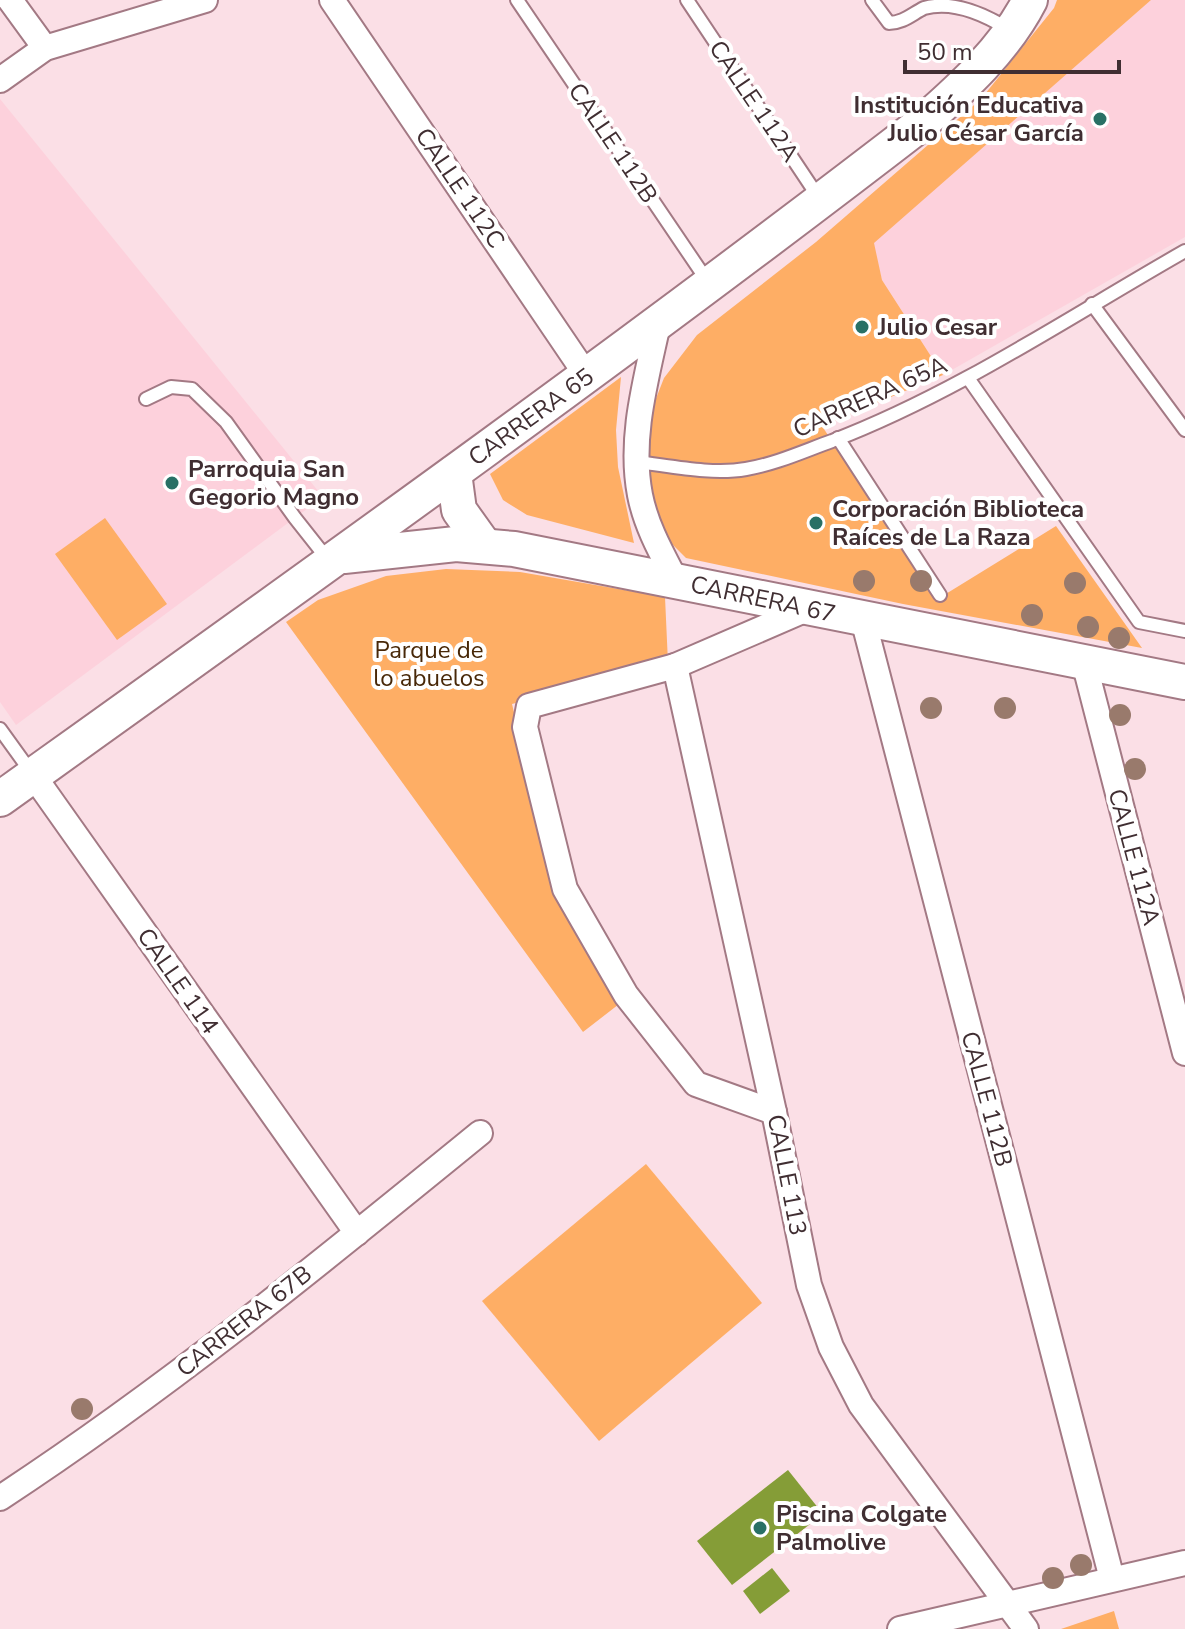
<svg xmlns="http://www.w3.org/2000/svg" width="1185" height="1629" font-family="'Nunito Sans',sans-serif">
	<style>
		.built { fill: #fdd1dc }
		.green { fill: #feae65 }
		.water { fill: #859d37 }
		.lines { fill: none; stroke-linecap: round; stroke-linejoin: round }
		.lane-casing { stroke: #a37984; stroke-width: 16 }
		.street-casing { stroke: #a37984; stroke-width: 28 }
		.secondary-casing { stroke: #a37984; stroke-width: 38 }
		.lane { stroke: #fff; stroke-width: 12 }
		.street { stroke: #fff; stroke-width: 24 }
		.secondary { stroke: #fff; stroke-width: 34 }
		.tree { fill: #997a6c }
		.poi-dot { fill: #297065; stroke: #fff; stroke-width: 3 }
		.labels { text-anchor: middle; stroke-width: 8; stroke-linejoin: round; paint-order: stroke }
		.street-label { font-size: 24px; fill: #402e32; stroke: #fff }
		.poi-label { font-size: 24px; font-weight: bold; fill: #402e32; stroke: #fff; text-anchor: start }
		.park-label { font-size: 24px; fill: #482808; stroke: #fff }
	</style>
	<rect width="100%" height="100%" fill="#fbdfe6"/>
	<g class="built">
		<path d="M1151 0H1185V237L943 375 882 280 873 243Z"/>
		<path d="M0 99 323 497 16 725 0 702Z"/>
	</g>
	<g class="green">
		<path d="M1057 0H1151L874 243 882 280 943 375 822 426 936 600 1056 526 1142 648 903 604 686 558 667 539 646 477V424L664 378 697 335 816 242 981 99 1054 8Z"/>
		<path d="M621 377 616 430 618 467 634 543 527 515 503 500 490 474Z"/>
		<path d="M105 518 167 604 117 640 55 554Z"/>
		<path d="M446 569 520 572 665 597 668 663 512 704 557 893 623 1001 583 1032 286 622 318 600 386 576Z"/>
		<path d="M646 1164 762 1303 599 1441 482 1301Z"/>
		<path d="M1114 1611 1119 1629H1061Z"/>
	</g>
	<g class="water">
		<path d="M788 1470 823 1514 732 1585 697 1541Z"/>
		<path d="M772 1568 790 1591 760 1614 743 1591Z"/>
	</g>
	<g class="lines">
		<defs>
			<g id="lane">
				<path d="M517 0 708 282"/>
				<path d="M687 0 819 198"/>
				<path d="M872 0 889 23C903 23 912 14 924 8 953 0 984 14 1008 29"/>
				<path d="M1092 304 1185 430"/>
				<path d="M968 378 1139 622 1185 631"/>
				<path d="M146 399 171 387 192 389 226 422 295 518 329 561"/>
				<path d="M838 438 940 595"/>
				<path d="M637 462C671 466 712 475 746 469 776 464 804 451 832 441 957 393 1069 317 1185 251"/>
				<path d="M0 729 31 772"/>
			</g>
			<g id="street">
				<path d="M10 0 45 48"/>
				<path d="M332 0 587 376"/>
				<path d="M0 80 45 48 205 0"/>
				<path d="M658 324C646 380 629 438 640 495 646 526 662 554 676 581"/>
				<path d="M863 619 1112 1579"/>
				<path d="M1084 662 1185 1053"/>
				<path d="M675 666 774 1112 809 1285 831 1347 861 1405 1026 1629"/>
				<path d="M33 775 357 1233"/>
				<path d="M774 1112 696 1084 626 995 565 889 525 727 529 706 675 666 807 609"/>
				<path d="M0 1498C168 1388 324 1260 480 1133"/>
				<path d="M900 1629 1185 1563"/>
			</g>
			<g id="secondary">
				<path d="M454 473 459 510 484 545"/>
				<path d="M344 556 456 544 514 549 1185 682"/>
				<path d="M0 799C310 577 620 356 922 123 963 87 1005 49 1030 0"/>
			</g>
		</defs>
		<use href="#lane" class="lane-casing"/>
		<use href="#street" class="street-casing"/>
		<use href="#secondary" class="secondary-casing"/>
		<use href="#lane" class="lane"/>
		<use href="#street" class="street"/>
		<use href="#secondary" class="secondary"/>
	</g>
	<g class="tree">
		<circle cx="864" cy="581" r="11"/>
		<circle cx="921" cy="581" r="11"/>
		<circle cx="1075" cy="583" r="11"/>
		<circle cx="1032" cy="615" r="11"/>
		<circle cx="1088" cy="627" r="11"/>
		<circle cx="1119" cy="638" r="11"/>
		<circle cx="931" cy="708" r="11"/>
		<circle cx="1005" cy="708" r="11"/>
		<circle cx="1120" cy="715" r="11"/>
		<circle cx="1135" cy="769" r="11"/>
		<circle cx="82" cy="1409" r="11"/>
		<circle cx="1081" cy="1565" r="11"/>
		<circle cx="1053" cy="1578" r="11"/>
	</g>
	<g class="poi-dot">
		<circle cx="1100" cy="119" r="8"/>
		<circle cx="862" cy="327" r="8"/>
		<circle cx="172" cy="483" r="8"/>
		<circle cx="816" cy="523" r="8"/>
		<circle cx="760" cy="1528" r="8"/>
	</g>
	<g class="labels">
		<g class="street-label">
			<text transform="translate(754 101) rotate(56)" y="8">CALLE 112A</text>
			<text transform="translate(613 143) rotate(56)" y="8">CALLE 112B</text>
			<text transform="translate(460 188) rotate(56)" y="8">CALLE 112C</text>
			<text transform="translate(870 397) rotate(-24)" y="8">CARRERA 65A</text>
			<text transform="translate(531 417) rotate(-36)" y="8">CARRERA 65</text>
			<text transform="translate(763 599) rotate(12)" y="8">CARRERA 67</text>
			<text transform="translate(1134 857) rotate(75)" y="8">CALLE 112A</text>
			<text transform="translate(178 981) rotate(55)" y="8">CALLE 114</text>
			<text transform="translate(987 1099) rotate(75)" y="8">CALLE 112B</text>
			<text transform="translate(787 1175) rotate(79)" y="8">CALLE 113</text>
			<text transform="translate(244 1321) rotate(-38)" y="8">CARRERA 67B</text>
		</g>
		<g class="poi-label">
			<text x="1084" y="113" text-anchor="end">Institución Educativa<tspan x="1084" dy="28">Julio César García</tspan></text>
			<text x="878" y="335">Julio Cesar</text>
			<text x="188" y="477">Parroquia San<tspan x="188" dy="28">Gegorio Magno</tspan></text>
			<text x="832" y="517">Corporación Biblioteca<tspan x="832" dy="28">Raíces de La Raza</tspan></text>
			<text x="776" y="1522">Piscina Colgate<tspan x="776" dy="28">Palmolive</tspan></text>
		</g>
		<g class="park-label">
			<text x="429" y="658">Parque de<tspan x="429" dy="28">lo abuelos</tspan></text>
		</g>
	</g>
	<path d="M905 60v12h214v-12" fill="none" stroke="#402e32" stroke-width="4"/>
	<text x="917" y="60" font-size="24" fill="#402e32" stroke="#ffffff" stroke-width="6" paint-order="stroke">50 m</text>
</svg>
